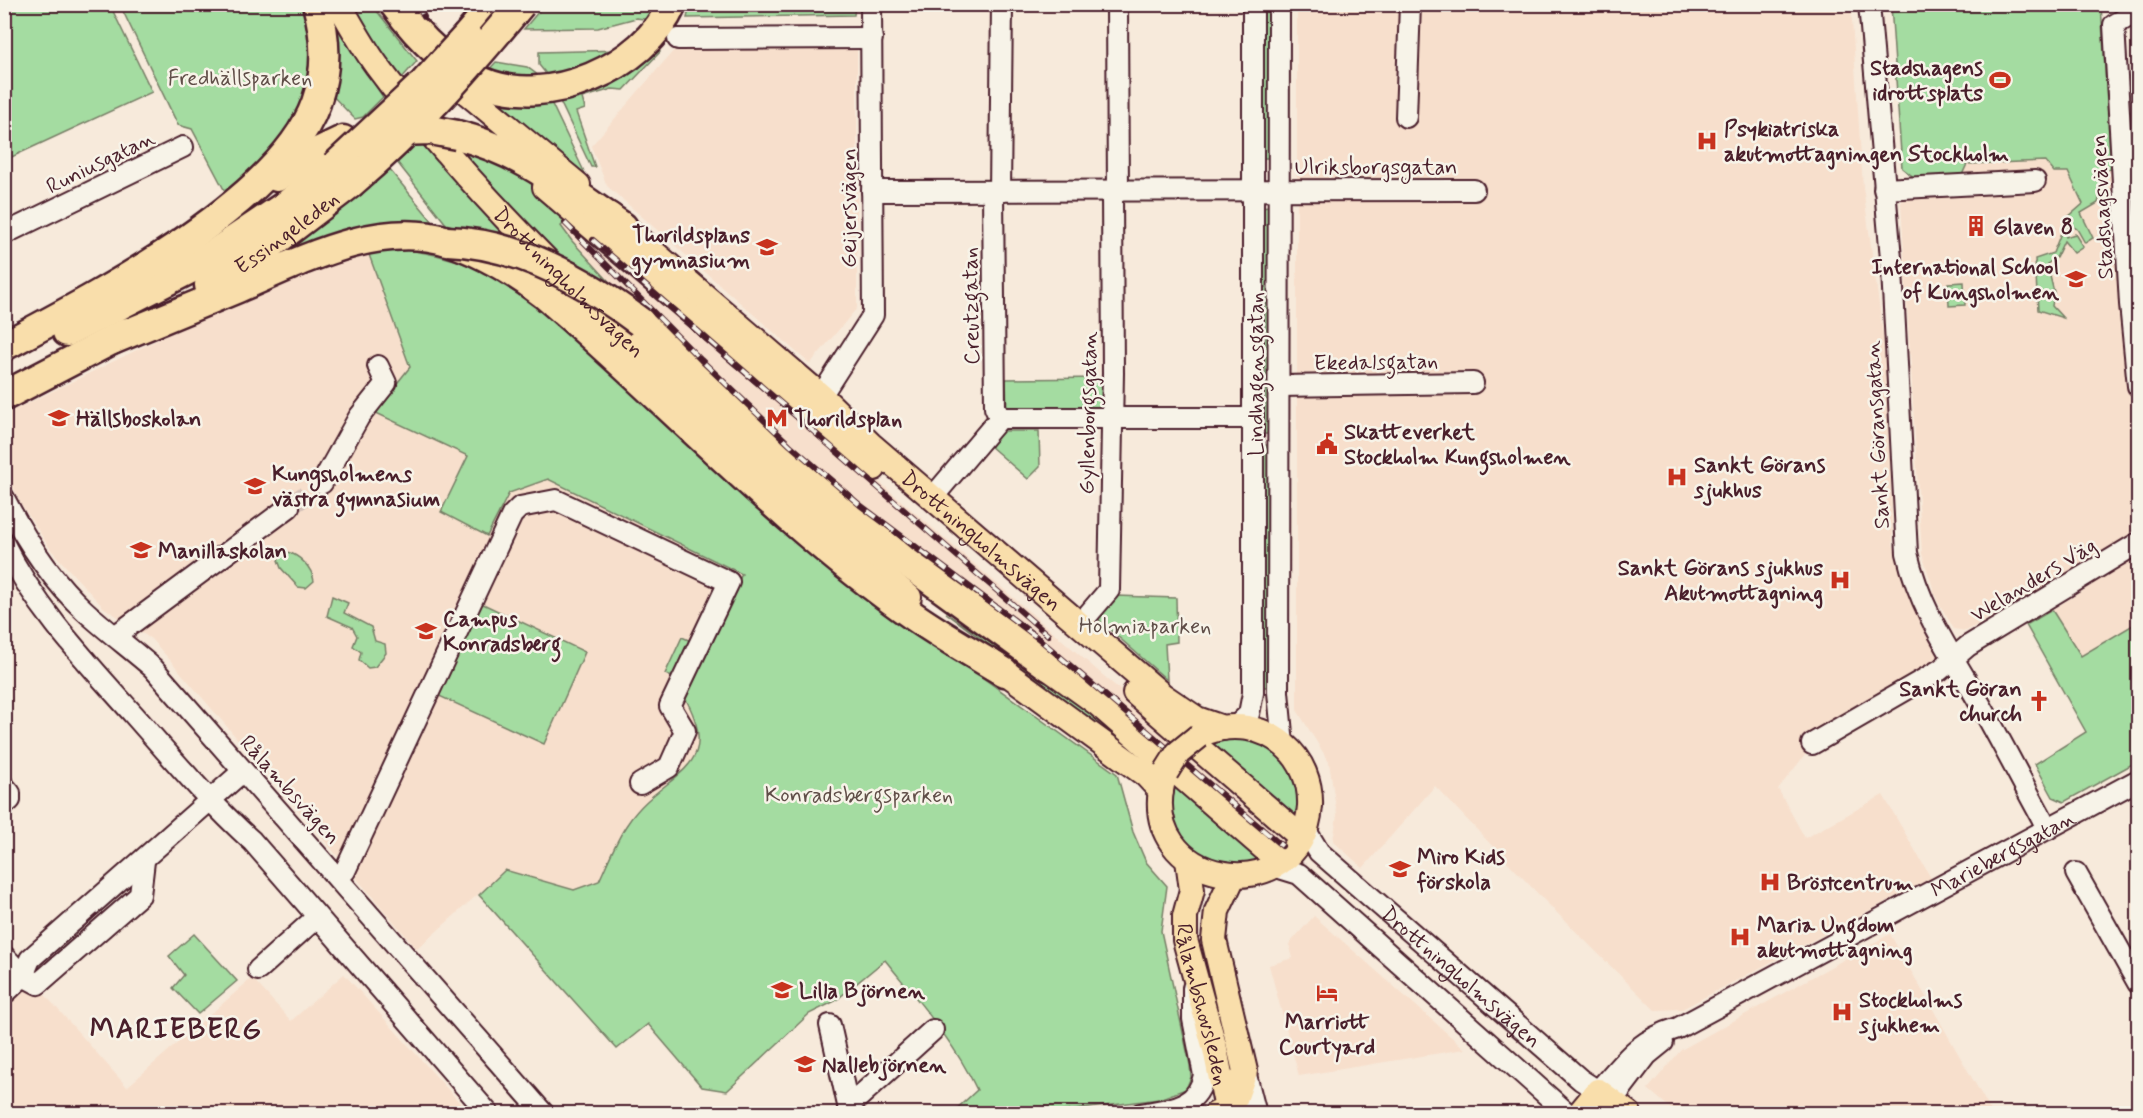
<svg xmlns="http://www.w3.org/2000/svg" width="2143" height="1118" font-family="Mynerve,sans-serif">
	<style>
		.built { fill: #f7dfcc }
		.green { fill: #a4dca1; stroke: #777e66; stroke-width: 1.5 }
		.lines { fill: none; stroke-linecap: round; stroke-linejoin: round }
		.minor-tunnel { stroke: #d4c1b8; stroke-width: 20; stroke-dasharray: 20 10; stroke-linecap: butt }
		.minor-casing { stroke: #4a1f2b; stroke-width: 24 }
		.major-casing { stroke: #4a1f2b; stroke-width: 28 }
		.highway-casing { stroke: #4a1f2b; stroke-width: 33 }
		.minor { stroke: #f7f3e8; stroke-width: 20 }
		.major { stroke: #f9deab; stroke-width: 24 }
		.highway { stroke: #f9deab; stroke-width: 28 }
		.rail-casing { stroke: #4a1f2b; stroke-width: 6 }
		.rail { stroke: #f7f3e8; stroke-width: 4; stroke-dasharray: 11; stroke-linecap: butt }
		.major-bridge-casing { stroke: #4a1f2b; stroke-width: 28; stroke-linecap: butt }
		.highway-bridge-casing { stroke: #4a1f2b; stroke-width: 33; stroke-linecap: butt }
		.major-bridge { stroke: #f9deab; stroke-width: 24 }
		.highway-bridge { stroke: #f9deab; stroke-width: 28 }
		.labels { text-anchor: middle; stroke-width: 5; stroke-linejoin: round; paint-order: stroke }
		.poi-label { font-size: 22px; font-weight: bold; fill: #4a1f2b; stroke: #f7f3e8; text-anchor: start }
		.park-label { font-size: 22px; fill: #604e48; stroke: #f7f3e8 }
		.street-label { font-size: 22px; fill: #4a1f2b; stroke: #f7f3e8 }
		.district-label { font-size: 28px; font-weight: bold; letter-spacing: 1.5px; fill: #4a1f2b; stroke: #f7f3e8 }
	</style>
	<rect width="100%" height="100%" fill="#f7eadb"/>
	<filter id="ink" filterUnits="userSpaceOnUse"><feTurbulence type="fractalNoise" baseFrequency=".0167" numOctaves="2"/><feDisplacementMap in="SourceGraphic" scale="12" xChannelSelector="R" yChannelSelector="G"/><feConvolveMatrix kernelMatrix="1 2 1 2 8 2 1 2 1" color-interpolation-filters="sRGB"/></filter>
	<g filter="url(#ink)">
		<g class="built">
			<path d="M1297 5H1851L1863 187 1888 371 1893 544 1922 625 1947 668 1813 745 1778 789 1805 838 1883 795 1931 878 1682 1009 1655 1010 1543 899 1435 786 1363 868 1333 841 1337 815 1329 762 1297 710Z"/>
			<path d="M857 46V308L810 364 607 186 591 146 675 49Z"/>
			<path d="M2046 161 2054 172 2111 169 2126 377 2138 434V525L2130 538 2047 586 1966 631 1954 629 1937 600 1922 554 1901 203 1915 178 1967 164Z"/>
			<path d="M572 216 1290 837 1280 849 866 518 628 302 572 241 561 225Z"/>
			<path d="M368 252 410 367 375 412 468 456 441 512 509 493 548 479 743 574 683 694 696 716 701 735 695 756 678 776 652 797 628 822 599 881 574 890 505 870 417 949 170 660 151 639 103 607 51 550 21 504 5 469 4 415 245 297 307 269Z"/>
			<path d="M2138 554V622L2081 656 2052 610 2092 585 2101 576Z"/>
			<path d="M1314 916 1465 1049 1299 1076 1269 965 1293 958 1289 944Z"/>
			<path d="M1890 934 1992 1113H1676L1648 1089 1681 1050Z"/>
			<path d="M4 957 39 988 127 1087 252 978 291 1021 344 974 469 1113H25L5 1103Z"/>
		</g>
		<g class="green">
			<path d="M4 5H110L152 92 5 160Z"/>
			<path d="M120 5H306L316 44 303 114 228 197 192 129 178 125Z"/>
			<path d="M350 5H372L417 61 400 80Z"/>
			<path d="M544 5H663L652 20 636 18 598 28 524 29Z"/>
			<path d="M690 5 855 4V5L854 15 687 18Z"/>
			<path d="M1259 5H1272V158H1260Z"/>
			<path d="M1891 5H2101L2111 169 2104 170V181L2098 203 2081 213 2093 238 2085 243 2077 229 2067 223 2066 237 2075 234 2083 247 2074 253 2064 241 2056 258 2047 264 2054 292 2052 306 2063 318 2038 310 2035 259 2053 253 2067 218 2083 204 2068 172H2054L2045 161 1967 164 1962 175 1915 178 1902 168Z"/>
			<path d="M328 14 383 97 363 117 355 119 351 115 328 91Z"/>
			<path d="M659 48 660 52 624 90 612 89 582 98 585 109 576 112 595 167H591L557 95 648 49Z"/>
			<path d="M625 50 552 81 539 65V52Z"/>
			<path d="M496 62 527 67 539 76 485 74Z"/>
			<path d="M478 86 548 96 590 184Z"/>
			<path d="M420 140 516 245 450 229 397 162Z"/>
			<path d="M452 141 515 171 572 216 561 226 572 241 628 302 567 266Z"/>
			<path d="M389 169 438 228 286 253Z"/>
			<path d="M1269 206 1272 434H1260L1261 207Z"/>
			<path d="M397 249C457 254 495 274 545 305L866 594 1117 774 1133 832 1146 862 1167 886 1161 931 1190 1065 1191 1077 1186 1089 1159 1099 1051 1113H952L977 1090C954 1041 918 1001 885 960L835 1001 809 1014 727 1091 702 1087 648 1024 617 1049 479 895 505 870 574 890 599 881C608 862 616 840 628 823 663 770 728 773 683 694L742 574 548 479 509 493 487 536 441 512 468 456 374 412 410 367 368 252Z"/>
			<path d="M1964 282 1965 305 1949 306 1948 283Z"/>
			<path d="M1105 378V412L1007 413 1006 379Z"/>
			<path d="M1002 431H1039L1040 467 1028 479 990 446Z"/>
			<path d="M1260 445H1272V687H1261Z"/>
			<path d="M287 552C300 555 312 568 314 581L306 588 298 587 281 568 278 560Z"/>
			<path d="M332 596 348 603 344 613 371 627 375 641 385 644 386 653 375 667 368 668 359 660 361 652 353 646 357 636 352 627 327 616Z"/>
			<path d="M1117 596 1176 598 1177 642 1165 644 1167 680 1098 619Z"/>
			<path d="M481 603 585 652 544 744 437 695Z"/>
			<path d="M2052 610 2081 656 2138 622V761L2064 802 2053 797 2035 764 2086 732 2026 625Z"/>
			<path d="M946 613 1075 699 1146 761Z"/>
			<path d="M682 637 693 642 676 679 665 674Z"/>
			<path d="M1225 737C1235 738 1248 737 1257 741 1292 754 1302 789 1297 822L1206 743Z"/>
			<path d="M1173 781 1264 860C1233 877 1186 856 1174 824 1170 812 1173 794 1173 781Z"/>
			<path d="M194 934 237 981 198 1014 173 988 184 975 169 956Z"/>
		</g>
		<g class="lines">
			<path class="minor-tunnel" d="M289 507 322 483"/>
			<defs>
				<g id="minor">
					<path d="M1117 4 1118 192"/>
					<path d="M1279 4 1278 692 1283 744"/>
					<path d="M1869 4 1892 270 1907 553C1920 610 1952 655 1980 704 2004 746 2025 788 2048 829"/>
					<path d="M2138 11 2114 25 2130 304 2138 386"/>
					<path d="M678 39 872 38"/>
					<path d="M1406 117 1410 4"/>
					<path d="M1884 189 2035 181"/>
					<path d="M872 191 1474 190"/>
					<path d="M993 192 995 408 1000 418"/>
					<path d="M1000 192 1002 4"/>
					<path d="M4 234 183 147"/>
					<path d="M1279 386 1473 383"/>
					<path d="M821 396 873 315 871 4"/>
					<path d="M322 483 359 417 386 383 378 366"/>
					<path d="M933 497 1000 418H1253"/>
					<path d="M4 498C25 539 51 580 85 611 107 631 131 649 153 668L544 1114"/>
					<path d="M4 544C36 609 86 661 134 715 172 758 209 802 252 841L489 1114"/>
					<path d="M1080 624 1109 590 1113 373 1112 192"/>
					<path d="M115 636 289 507"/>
					<path d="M1235 727 1249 714 1253 693V4"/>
					<path d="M1812 744 1940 670 1968 646 2138 543"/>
					<path d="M4 786 10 793V800L4 805"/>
					<path id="s1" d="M1305 829 1319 852 1327 859 1581 1080 1598 1091C1625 1060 1638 1040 1678 1028L2138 780"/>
					<path d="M1273 866 1299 874 1568 1114"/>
					<path d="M2076 873 2138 983"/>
					<path d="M338 877 345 871 512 515 520 507 556 500 729 582 670 706 685 731 669 767 640 784"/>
					<path d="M4 956 23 976 38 984 140 895 144 861"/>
					<path d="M258 970 317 917"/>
					<path d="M4 994 23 976 30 959 242 772"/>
					<path d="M830 1025 850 1114"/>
					<path d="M1245 1071 1256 1114"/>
					<path d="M1612 1101 1647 1055 1663 1042"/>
					<path d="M848 1107 933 1030"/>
					<path d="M1140 1114C1168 1109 1198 1109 1204 1075L1193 1019V988"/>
				</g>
				<g id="major">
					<path id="s2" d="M339 4C351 25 363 47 377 66 455 171 550 266 644 356 730 439 817 521 909 597"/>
					<path d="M441 71 578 185"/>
					<path d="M545 187 874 468"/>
					<path id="s3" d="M610 215 821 396 870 444 1163 696 1197 719 1223 728"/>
					<path d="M1036 659 1097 703 1272 855"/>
					<path d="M990 661 1146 775 1161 791"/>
					<path d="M1135 693 1294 831"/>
					<path d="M1164 777C1132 887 1302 915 1310 806 1311 783 1302 760 1284 745 1263 727 1234 722 1207 732"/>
					<path id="s4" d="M1188 860 1192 890 1185 916V940L1215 1049 1227 1109"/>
					<path d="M1216 1114 1227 1109 1235 1099 1245 1071 1214 940 1217 911 1233 877"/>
					<path d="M1579 1114 1598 1091 1629 1114"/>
				</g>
				<g id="highway">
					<path d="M394 4C418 37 446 66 483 82 547 109 645 68 672 4"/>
					<path d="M467 36 494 4"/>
					<path d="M457 135C523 152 567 189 623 227"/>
					<path d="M277 177 303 159 343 140"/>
					<path id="s5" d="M209 285 257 255 350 184"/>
					<path d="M640 322 807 482 902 559 1050 667"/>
					<path d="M67 332 194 267 289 203 335 166"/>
					<path d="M112 340C154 323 196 305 238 288 301 261 377 220 448 241 483 252 515 272 544 294 668 400 780 523 915 617 944 637 974 654 1004 672"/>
					<path d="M4 346C94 298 281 202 316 103 328 69 326 38 317 4"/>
					<path d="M4 396 127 332"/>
				</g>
			</defs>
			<use href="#minor" class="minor-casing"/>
			<use href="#major" class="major-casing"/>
			<use href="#highway" class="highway-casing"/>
			<use href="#minor" class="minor"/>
			<use href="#major" class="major"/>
			<use href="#highway" class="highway"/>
			<defs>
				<g id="rail">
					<path d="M417 4 424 17"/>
					<path d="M565 223 701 360 790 445 860 505 1038 638 1282 846"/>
					<path d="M593 240 1048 635"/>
				</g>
			</defs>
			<use href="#rail" class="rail-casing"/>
			<use href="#rail" class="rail"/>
			<defs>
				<path id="major-bridge" d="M1166 772 1178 753 1199 736"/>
				<g id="highway-bridge">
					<path d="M399 131 431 130 457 135"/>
					<path d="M335 166 424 83 467 36"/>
					<path d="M350 184C414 130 468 68 521 4"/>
					<path d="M447 241C518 243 584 280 640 322"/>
				</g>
			</defs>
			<use href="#major-bridge" class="major-bridge-casing"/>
			<use href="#highway-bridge" class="highway-bridge-casing"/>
			<use href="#major-bridge" class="major-bridge"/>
			<use href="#highway-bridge" class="highway-bridge"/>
		</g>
	</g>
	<defs>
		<symbol id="stadium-bare" viewBox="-9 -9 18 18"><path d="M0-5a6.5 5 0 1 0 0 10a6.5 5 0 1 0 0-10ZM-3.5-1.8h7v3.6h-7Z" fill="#c8321e" stroke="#f7f3e8" stroke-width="2.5" paint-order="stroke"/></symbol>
		<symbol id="hospital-bare" viewBox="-9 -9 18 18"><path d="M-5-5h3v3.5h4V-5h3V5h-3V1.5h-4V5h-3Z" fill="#c8321e" stroke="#f7f3e8" stroke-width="2.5" paint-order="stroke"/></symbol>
		<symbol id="building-bare" viewBox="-9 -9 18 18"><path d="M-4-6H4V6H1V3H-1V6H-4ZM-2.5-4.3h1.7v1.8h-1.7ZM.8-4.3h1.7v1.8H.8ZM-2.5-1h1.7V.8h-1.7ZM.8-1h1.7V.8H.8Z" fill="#c8321e" stroke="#f7f3e8" stroke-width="2.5" paint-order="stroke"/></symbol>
		<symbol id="school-bare" viewBox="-9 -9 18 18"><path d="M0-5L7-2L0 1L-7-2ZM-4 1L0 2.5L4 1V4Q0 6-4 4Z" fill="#c8321e" stroke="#f7f3e8" stroke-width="2.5" paint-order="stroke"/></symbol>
		<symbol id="metro-bare" viewBox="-9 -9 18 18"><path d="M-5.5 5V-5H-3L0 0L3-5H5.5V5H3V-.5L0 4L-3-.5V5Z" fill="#c8321e" stroke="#f7f3e8" stroke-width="2.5" paint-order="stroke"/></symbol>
		<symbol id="civic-bare" viewBox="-9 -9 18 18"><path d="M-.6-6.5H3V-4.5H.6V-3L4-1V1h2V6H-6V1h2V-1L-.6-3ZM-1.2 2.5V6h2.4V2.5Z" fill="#c8321e" stroke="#f7f3e8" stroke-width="2.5" paint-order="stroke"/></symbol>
		<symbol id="university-bare" viewBox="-9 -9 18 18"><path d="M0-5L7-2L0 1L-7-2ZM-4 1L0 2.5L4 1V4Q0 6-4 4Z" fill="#c8321e" stroke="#f7f3e8" stroke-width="2.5" paint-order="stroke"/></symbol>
		<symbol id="church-bare" viewBox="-9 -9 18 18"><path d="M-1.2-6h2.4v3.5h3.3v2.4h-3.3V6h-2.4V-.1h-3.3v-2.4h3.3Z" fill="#c8321e" stroke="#f7f3e8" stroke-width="2.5" paint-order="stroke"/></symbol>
		<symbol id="hotel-bare" viewBox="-9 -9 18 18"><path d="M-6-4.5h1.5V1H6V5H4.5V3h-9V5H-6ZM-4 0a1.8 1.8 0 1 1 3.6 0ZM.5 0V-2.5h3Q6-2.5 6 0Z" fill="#c8321e" stroke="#f7f3e8" stroke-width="2.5" paint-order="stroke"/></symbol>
	</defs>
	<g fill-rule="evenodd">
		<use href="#stadium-bare" x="1985" y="65" width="30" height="30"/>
		<use href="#hospital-bare" x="1692" y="126" width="30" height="30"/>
		<use href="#building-bare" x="1961" y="211" width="30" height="30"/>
		<use href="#school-bare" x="752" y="232" width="30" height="30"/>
		<use href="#school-bare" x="2061" y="264" width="30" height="30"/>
		<use href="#school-bare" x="44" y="403" width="30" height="30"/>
		<use href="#metro-bare" x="762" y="403" width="30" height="30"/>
		<use href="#civic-bare" x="1312" y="429" width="30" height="30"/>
		<use href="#hospital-bare" x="1662" y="462" width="30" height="30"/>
		<use href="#school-bare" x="240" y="471" width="30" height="30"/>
		<use href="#school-bare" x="126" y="535" width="30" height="30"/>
		<use href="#hospital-bare" x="1825" y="565" width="30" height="30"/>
		<use href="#university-bare" x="411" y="616" width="30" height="30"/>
		<use href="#church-bare" x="2024" y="686" width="30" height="30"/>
		<use href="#school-bare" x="1385" y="854" width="30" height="30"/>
		<use href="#hospital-bare" x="1755" y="867" width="30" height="30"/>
		<use href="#hospital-bare" x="1725" y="922" width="30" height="30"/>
		<use href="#school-bare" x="767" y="975" width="30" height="30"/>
		<use href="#hotel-bare" x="1312" y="978" width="30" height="30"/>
		<use href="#hospital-bare" x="1827" y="997" width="30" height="30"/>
		<use href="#school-bare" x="790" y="1049" width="30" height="30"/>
	</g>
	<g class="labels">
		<g class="poi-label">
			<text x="1983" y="75" text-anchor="end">Stadshagens<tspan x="1983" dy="25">idrottsplats</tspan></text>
			<text x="1724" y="136">Psykiatriska<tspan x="1724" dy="25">akutmottagningen Stockholm</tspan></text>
			<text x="1993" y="234">Glaven 8</text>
			<text x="750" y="242" text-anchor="end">Thorildsplans<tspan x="750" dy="25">gymnasium</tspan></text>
			<text x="2059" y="274" text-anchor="end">International School<tspan x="2059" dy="25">of Kungsholmen</tspan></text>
			<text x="76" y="426">Hällsboskolan</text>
			<text x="794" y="426">Thorildsplan</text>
			<text x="1344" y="439">Skatteverket<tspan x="1344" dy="25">Stockholm Kungsholmen</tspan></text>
			<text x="1694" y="472">Sankt Görans<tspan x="1694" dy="25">sjukhus</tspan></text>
			<text x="272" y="481">Kungsholmens<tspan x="272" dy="25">västra gymnasium</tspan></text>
			<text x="158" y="558">Manillaskolan</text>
			<text x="1823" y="575" text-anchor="end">Sankt Görans sjukhus<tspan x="1823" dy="25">Akutmottagning</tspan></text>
			<text x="443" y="626">Campus<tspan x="443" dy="25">Konradsberg</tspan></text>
			<text x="2022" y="696" text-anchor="end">Sankt Göran<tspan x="2022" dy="25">church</tspan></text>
			<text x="1417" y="864">Miro Kids<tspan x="1417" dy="25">förskola</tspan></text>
			<text x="1787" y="890">Bröstcentrum</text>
			<text x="1757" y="932">Maria Ungdom<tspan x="1757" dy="25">akutmottagning</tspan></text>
			<text x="799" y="998">Lilla Björnen</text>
			<text x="1859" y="1007">Stockholms<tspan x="1859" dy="25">sjukhem</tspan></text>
			<text x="1327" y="1029" text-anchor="middle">Marriott<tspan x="1327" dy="25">Courtyard</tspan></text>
			<text x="822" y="1072">Nallebjörnen</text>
		</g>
		<g class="park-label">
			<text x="240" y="85">Fredhällsparken</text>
			<text x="1145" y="633">Holmiaparken</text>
			<text x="859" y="802">Konradsbergsparken</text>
		</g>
		<g class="street-label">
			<text transform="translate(100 161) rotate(-26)" y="8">Runiusgatan</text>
			<text x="1376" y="174">Ulriksborgsgatan</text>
			<text transform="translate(2101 207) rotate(-93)" y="8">Stadshagsvägen</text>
			<text transform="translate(848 208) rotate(-90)" y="8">Geijersvägen</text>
			<text dy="8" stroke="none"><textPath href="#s5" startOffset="94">Essingeleden</textPath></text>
			<text dy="8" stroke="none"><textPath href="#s2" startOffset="362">Drottningholmsvägen</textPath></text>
			<text transform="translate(970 306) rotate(-91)" y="8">Creutzgatan</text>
			<text transform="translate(1376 361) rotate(-1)" y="8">Ekedalsgatan</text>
			<text transform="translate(1255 374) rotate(-90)" y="8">Lindhagensgatan</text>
			<text transform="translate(1087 413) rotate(-89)" y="8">Gyllenborgsgatan</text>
			<text transform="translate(1876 435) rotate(-93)" y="8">Sankt Göransgatan</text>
			<text dy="8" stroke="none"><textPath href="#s3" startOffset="494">Drottningholmsvägen</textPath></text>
			<text transform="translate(2033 579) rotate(-31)" y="8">Welanders Väg</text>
			<text transform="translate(291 789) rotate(48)" y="8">Rålambsvägen</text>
			<text dy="8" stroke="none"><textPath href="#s1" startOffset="867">Mariebergsgatan</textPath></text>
			<text dy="8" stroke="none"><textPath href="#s1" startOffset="216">Drottningholmsvägen</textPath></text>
			<text dy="8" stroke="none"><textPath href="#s4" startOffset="148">Rålambshovsleden</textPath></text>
		</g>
		<g class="district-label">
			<text x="176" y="1038">MARIEBERG</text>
		</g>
	</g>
	<rect width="2143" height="1118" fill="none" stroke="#f7f3e8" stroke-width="24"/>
	<rect x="12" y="12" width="2119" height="1094" fill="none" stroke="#4a1f2b" stroke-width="2" filter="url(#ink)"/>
</svg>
